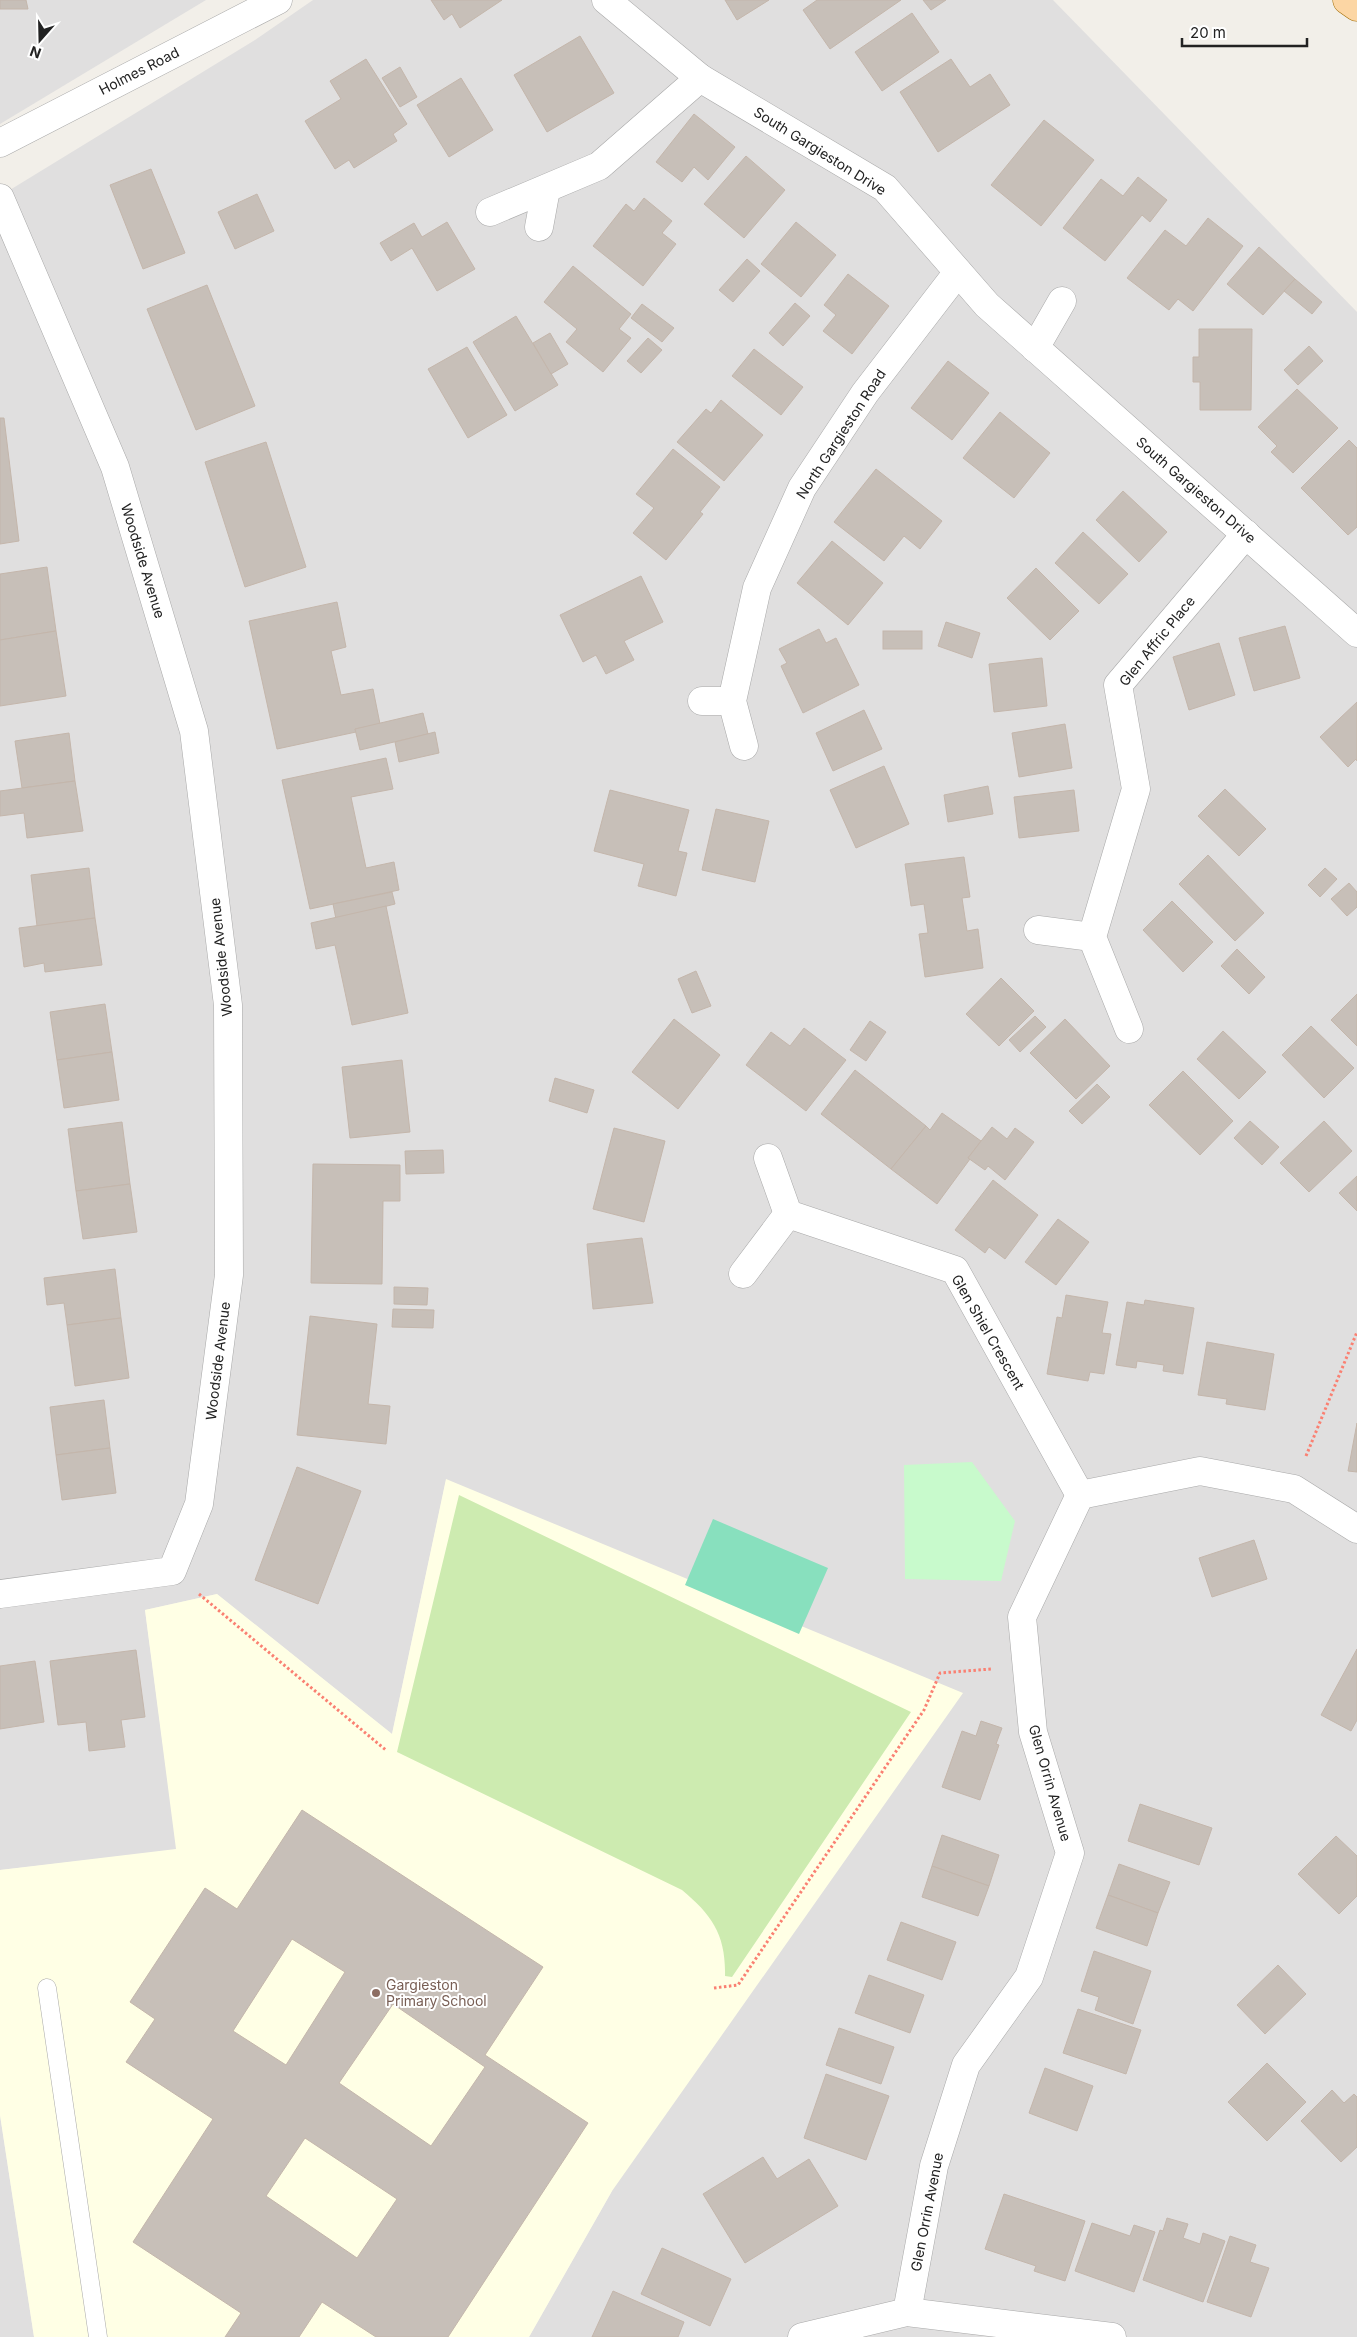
<svg xmlns="http://www.w3.org/2000/svg" width="1357" height="2337" font-family="Inter,sans-serif">
	<style>
		.residential { fill: #e0dfdf }
		.education { fill: #ffffe5 }
		.grass { fill: #cdebb0 }
		.park { fill: #c8facc }
		.pitch { fill: #88e0be }
		.building { fill: #c7bfb8; stroke: #c4b6ab; fill-rule: evenodd }
		.lines { fill: none; stroke-linecap: round; stroke-linejoin: round }
		.lane-casing { stroke: #a9a9a9; stroke-width: 19 }
		.street-casing { stroke: #a9a9a9; stroke-width: 29 }
		.primary-casing { stroke: #a06b00; stroke-width: 29 }
		.path { stroke: #fa8072; stroke-width: 3; stroke-dasharray: 2.5 2.5; stroke-linecap: butt }
		.lane { stroke: #fff; stroke-width: 18 }
		.street { stroke: #fff; stroke-width: 28 }
		.primary { stroke: #fcd6a4; stroke-width: 28 }
		.education-dot { fill: #8d6e63; stroke: #fff; stroke-width: 2 }
		.labels { text-anchor: middle; stroke-width: 4; stroke-linejoin: round; paint-order: stroke }
		.street-label { font-size: 14px; fill: #222; stroke: #fff }
		.education-label { font-size: 14px; fill: #785e54; stroke: #fff; text-anchor: start }
	</style>
	<rect width="100%" height="100%" fill="#f2efe9"/>
	<g class="residential">
		<path d="M0 0H206L0 124Z"/>
		<path d="M313 0H1053L1357 312V2337H529L612 2191 446 1480 392 1734 217 1594 145 1610 177 1850 0 1870V196L255 40Z"/>
		<path d="M0 2115 34 2337H0Z"/>
	</g>
	<path class="education" d="M446 1479 963 1693 612 2191 529 2337H34L0 2115V1870L176 1849 145 1610 217 1594 392 1734Z"/>
	<path class="grass" d="M459 1495 911 1712 732 1977 725 1976C726 1935 712 1915 682 1890L397 1752Z"/>
	<path class="park" d="M972 1462 1015 1521 1001 1581 905 1579 904 1465Z"/>
	<path class="pitch" d="M713 1519 828 1568 799 1634 685 1585Z"/>
	<g class="building">
		<path d="M0 0H26L28 9H0Z"/>
		<path d="M431 0H502L460 28 452 14 444 20Z"/>
		<path d="M725 0H769L737 20Z"/>
		<path d="M817 0H901L830 49 803 10Z"/>
		<path d="M923 0H946L931 10Z"/>
		<path d="M912 13 939 52 882 91 855 52Z"/>
		<path d="M580 36 614 93 547 132 514 75Z"/>
		<path d="M366 59 407 124 393 134 397 141 354 168 349 160 335 169 305 121 341 99 330 81Z"/>
		<path d="M951 59 970 87 990 74 1010 105 938 152 900 92Z"/>
		<path d="M400 67 417 97 400 107 382 78Z"/>
		<path d="M461 78 493 130 449 157 417 105Z"/>
		<path d="M694 114 735 147 708 180 694 167 682 182 656 162Z"/>
		<path d="M1044 120 1094 160 1041 226 991 185Z"/>
		<path d="M746 156 785 190 744 238 704 204Z"/>
		<path d="M151 169 185 253 143 269 110 185Z"/>
		<path d="M1138 177 1167 200 1150 222 1142 215 1105 261 1063 228 1101 179 1123 196Z"/>
		<path d="M257 194 274 231 235 249 218 212Z"/>
		<path d="M644 198 672 221 662 233 676 244 643 286 593 246 626 204 634 211Z"/>
		<path d="M1208 218 1243 246 1193 311 1178 299 1169 310 1127 278 1165 230 1186 246Z"/>
		<path d="M447 222 475 269 437 291 412 248 391 261 380 243 414 223 422 237Z"/>
		<path d="M796 222 836 255 801 297 761 264Z"/>
		<path d="M1259 247 1295 279 1263 315 1227 284Z"/>
		<path d="M747 259 760 271 733 302 719 290Z"/>
		<path d="M573 266 631 314 619 329 631 338 603 372 566 342 577 329 544 302Z"/>
		<path d="M848 274 889 306 852 354 823 331 836 315 824 305Z"/>
		<path d="M1295 279 1322 302 1312 314 1284 291Z"/>
		<path d="M207 285 255 406 196 430 147 309Z"/>
		<path d="M795 303 810 316 783 346 769 333Z"/>
		<path d="M642 304 674 328 662 342 631 318Z"/>
		<path d="M516 316 558 385 515 411 473 342Z"/>
		<path d="M1199 329H1252L1251 410H1200V382H1193V357H1199Z"/>
		<path d="M550 333 568 364 551 374 533 343Z"/>
		<path d="M648 338 662 350 641 373 627 361Z"/>
		<path d="M1309 346 1323 361 1298 385 1284 370Z"/>
		<path d="M467 347 507 415 468 438 428 369Z"/>
		<path d="M754 349 803 387 781 415 732 376Z"/>
		<path d="M948 361 989 393 952 440 911 408Z"/>
		<path d="M1297 389 1338 428 1293 473 1271 452 1277 446 1258 427Z"/>
		<path d="M721 400 763 435 724 481 677 442 706 409 711 413Z"/>
		<path d="M1000 412 1050 453 1014 498 963 458Z"/>
		<path d="M0 418H4L19 541 0 544Z"/>
		<path d="M1349 440 1357 448V527L1348 535 1301 488Z"/>
		<path d="M266 442 306 567 245 587 205 462Z"/>
		<path d="M673 449 720 487 700 512 703 514 666 560 633 533 654 508 636 494Z"/>
		<path d="M876 469 942 521 920 549 904 536 884 561 834 522Z"/>
		<path d="M1123 491 1167 532 1139 562 1096 520Z"/>
		<path d="M1083 532 1128 574 1099 604 1055 563Z"/>
		<path d="M832 541 883 583 848 625 797 583Z"/>
		<path d="M47 567 56 631 0 640V574Z"/>
		<path d="M1036 568 1079 611 1050 640 1007 598Z"/>
		<path d="M641 576 663 622 624 641 634 660 606 674 596 655 583 662 560 615Z"/>
		<path d="M337 602 346 647 331 651 341 695 373 689 380 724 355 729 356 732 277 749 249 621Z"/>
		<path d="M946 622 980 633 972 658 938 646Z"/>
		<path d="M1285 626 1300 678 1254 691 1239 638Z"/>
		<path d="M819 629 826 643 836 638 859 685 803 713 781 666 787 663 779 649Z"/>
		<path d="M56 631 66 696 0 706V640Z"/>
		<rect x="883" y="631" width="39" height="18"/>
		<path d="M1219 643 1235 695 1189 710 1173 657Z"/>
		<path d="M1042 658 1047 706 994 712 989 664Z"/>
		<path d="M1357 702V761L1356 759 1348 767 1320 737Z"/>
		<path d="M864 710 882 749 833 771 816 733Z"/>
		<path d="M423 713 428 734 360 750 355 729Z"/>
		<path d="M1065 724 1072 768 1019 777 1012 733Z"/>
		<path d="M435 732 439 753 399 762 395 742Z"/>
		<path d="M69 733 75 781 22 788 15 741Z"/>
		<path d="M386 758 393 789 351 797 366 868 394 862 399 890 310 909 282 780Z"/>
		<path d="M884 766 909 824 856 848 830 790Z"/>
		<path d="M75 781 83 831 27 838 24 813 0 816V791Z"/>
		<path d="M988 786 993 814 948 822 944 795Z"/>
		<path d="M1225 789 1266 829 1239 856 1198 816Z"/>
		<path d="M610 790 689 810 678 851 687 853 676 896 638 886 644 864 594 851Z"/>
		<path d="M1074 790 1079 831 1019 838 1014 797Z"/>
		<path d="M716 809 769 821 755 882 702 870Z"/>
		<path d="M1208 855 1264 913 1235 941 1179 884Z"/>
		<path d="M964 857 970 897 962 898 967 931 978 929 983 968 925 977 919 934 928 933 924 904 911 906 905 864Z"/>
		<path d="M89 868 95 918 37 926 31 875Z"/>
		<path d="M1325 868 1337 879 1320 897 1308 885Z"/>
		<path d="M1349 883 1357 892V907L1347 916 1331 899Z"/>
		<path d="M392 892 395 904 336 919 333 904Z"/>
		<path d="M1172 901 1213 942 1183 972 1143 930Z"/>
		<path d="M386 906 408 1013 352 1025 335 945 316 949 311 923Z"/>
		<path d="M95 918 102 965 45 972 44 963 24 967 19 928Z"/>
		<path d="M1237 949 1265 977 1249 994 1221 966Z"/>
		<path d="M696 971 711 1006 692 1013 678 979Z"/>
		<path d="M1001 978 1034 1011 999 1046 966 1014Z"/>
		<path d="M1357 994V1046L1331 1020Z"/>
		<path d="M105 1004 112 1052 57 1060 50 1012Z"/>
		<path d="M1035 1016 1046 1027 1020 1052 1009 1040Z"/>
		<path d="M674 1019 720 1055 678 1109 632 1072Z"/>
		<path d="M1065 1019 1110 1066 1076 1099 1030 1053Z"/>
		<path d="M870 1021 886 1032 866 1061 850 1050Z"/>
		<path d="M1311 1026 1354 1068 1324 1098 1282 1055Z"/>
		<path d="M804 1028 846 1060 806 1111 746 1065 771 1032 790 1046Z"/>
		<path d="M1223 1031 1266 1072 1239 1099 1197 1059Z"/>
		<path d="M112 1052 119 1100 64 1108 57 1060Z"/>
		<path d="M402 1060 410 1132 350 1138 342 1067Z"/>
		<path d="M855 1070 926 1126 891 1169 821 1114Z"/>
		<path d="M1183 1071 1233 1121 1200 1155 1149 1105Z"/>
		<path d="M555 1078 594 1090 587 1113 549 1101Z"/>
		<path d="M1097 1084 1110 1097 1082 1124 1069 1111Z"/>
		<path d="M942 1113 981 1141 968 1158 970 1159 937 1204 891 1169 926 1126 930 1130Z"/>
		<path d="M1250 1121 1279 1147 1262 1165 1234 1138Z"/>
		<path d="M1324 1121 1352 1151 1309 1192 1280 1163Z"/>
		<path d="M122 1122 130 1184 76 1191 68 1129Z"/>
		<path d="M992 1127 1007 1139 1015 1128 1034 1142 1005 1180 988 1166 985 1170 968 1158Z"/>
		<path d="M614 1128 665 1141 644 1222 593 1209Z"/>
		<path d="M443 1150 444 1173 406 1174 405 1151Z"/>
		<path d="M313 1164 400 1165V1201H383L382 1284 311 1283Z"/>
		<path d="M1357 1176V1211L1339 1193Z"/>
		<path d="M993 1180 1038 1215 1005 1259 989 1247 985 1253 955 1230Z"/>
		<path d="M130 1184 137 1232 83 1239 76 1191Z"/>
		<path d="M1058 1219 1089 1242 1056 1285 1025 1262Z"/>
		<path d="M642 1238 653 1303 593 1309 587 1244Z"/>
		<path d="M115 1269 121 1318 67 1325 64 1303 47 1305 44 1278Z"/>
		<path d="M394 1287 428 1288 427 1305 394 1304Z"/>
		<path d="M1066 1295 1108 1302 1102 1333 1111 1334 1104 1374 1090 1372 1088 1381 1047 1374 1057 1317 1062 1318Z"/>
		<path d="M1145 1300 1194 1308 1183 1374 1163 1371 1164 1365 1137 1361 1136 1368 1116 1365 1127 1302 1144 1305Z"/>
		<path d="M393 1309 434 1310 433 1328 392 1327Z"/>
		<path d="M310 1316 377 1324 368 1404 390 1406 386 1444 297 1435Z"/>
		<path d="M121 1318 129 1378 75 1386 67 1325Z"/>
		<path d="M1207 1342 1274 1354 1265 1410 1226 1404 1227 1399 1198 1395Z"/>
		<path d="M104 1400 110 1448 56 1455 50 1407Z"/>
		<path d="M1357 1423V1472L1348 1471Z"/>
		<path d="M110 1448 116 1493 62 1500 56 1455Z"/>
		<path d="M297 1467 361 1491 318 1604 255 1580Z"/>
		<path d="M1254 1540 1267 1579 1212 1597 1199 1558Z"/>
		<path d="M1357 1649V1720L1351 1731 1321 1715Z"/>
		<path d="M136 1650 145 1717 121 1720 125 1747 89 1751 86 1722 58 1725 50 1661Z"/>
		<path d="M35 1661 44 1722 0 1729V1666Z"/>
		<path d="M981 1721 1002 1728 996 1744 999 1745 980 1800 942 1787 962 1731 976 1736Z"/>
		<path d="M1140 1804 1212 1828 1199 1865 1128 1841Z"/>
		<path d="M302 1810 543 1967 485 2055 588 2123 448 2337H376L322 2302 299 2337H225L241 2313 133 2242 213 2119 126 2062 155 2019 130 2002 205 1888 237 1909ZM292 1939 345 1972 286 2065 233 2031ZM393 2004 485 2067 431 2146 339 2083ZM305 2138 397 2199 357 2258 266 2196Z"/>
		<path d="M942 1835 999 1855 989 1886 932 1866Z"/>
		<path d="M1336 1836 1357 1856V1896L1339 1914 1298 1874Z"/>
		<path d="M1119 1864 1170 1882 1158 1913 1108 1895Z"/>
		<path d="M932 1866 989 1886 978 1916 922 1897Z"/>
		<path d="M1108 1895 1158 1913 1147 1946 1096 1928Z"/>
		<path d="M901 1922 956 1942 942 1980 887 1960Z"/>
		<path d="M1094 1951 1151 1971 1133 2024 1095 2010 1099 1997 1081 1991Z"/>
		<path d="M1278 1965 1306 1994 1265 2034 1237 2005Z"/>
		<path d="M869 1975 924 1995 910 2033 855 2013Z"/>
		<path d="M1078 2009 1141 2030 1126 2074 1063 2053Z"/>
		<path d="M839 2028 894 2047 881 2084 826 2065Z"/>
		<path d="M1267 2063 1306 2102 1267 2141 1228 2102Z"/>
		<path d="M1045 2068 1093 2086 1077 2131 1029 2113Z"/>
		<path d="M826 2074 889 2096 866 2160 804 2138Z"/>
		<path d="M1332 2090 1344 2103 1354 2094 1357 2097V2147L1341 2162 1301 2121Z"/>
		<path d="M763 2157 777 2179 809 2159 838 2206 745 2263 703 2194Z"/>
		<path d="M1004 2194 1085 2221 1065 2281 1034 2271 1036 2266 985 2249Z"/>
		<path d="M1167 2218 1188 2224 1183 2238 1200 2244 1203 2233 1225 2241 1203 2302 1143 2280 1160 2230 1163 2231Z"/>
		<path d="M1092 2223 1130 2236 1134 2225 1155 2232 1134 2292 1075 2271Z"/>
		<path d="M1230 2236 1256 2245 1250 2262 1269 2268 1251 2317 1207 2302Z"/>
		<path d="M662 2248 731 2279 710 2326 641 2294Z"/>
		<path d="M613 2291 684 2322 678 2337H592Z"/>
	</g>
	<g class="lines">
		<defs>
			<path id="lane" d="M47 1988 98 2337"/>
			<g id="street">
				<path d="M606 0 700 78 885 188 987 305 1357 633"/>
				<path d="M0 143 278 0"/>
				<path d="M0 198 115 467 194 731 228 1005 229 1275 199 1504 172 1571 0 1594"/>
				<path d="M490 212 599 166 700 78"/>
				<path d="M539 227 546 189"/>
				<path d="M1035 348 1062 301"/>
				<path d="M702 701H732"/>
				<path d="M744 746 732 701 757 588 802 488 865 393 958 272"/>
				<path d="M1038 930 1092 937"/>
				<path d="M1129 1029 1092 937 1136 789 1118 685 1246 534"/>
				<path d="M768 1158 788 1214 955 1270 1080 1495"/>
				<path d="M743 1274 788 1214"/>
				<path d="M907 2312 934 2166 966 2065 1029 1977 1070 1853 1033 1732 1022 1617 1080 1495 1200 1471 1294 1489 1357 1529"/>
				<path d="M802 2337 907 2312 1112 2337"/>
			</g>
			<path id="primary" d="M1347 0 1357 7"/>
		</defs>
		<use href="#lane" class="lane-casing"/>
		<use href="#street" class="street-casing"/>
		<use href="#primary" class="primary-casing"/>
		<g class="path">
			<path d="M1306 1456 1357 1332"/>
			<path d="M199 1594 387 1751"/>
			<path d="M714 1988 738 1985 924 1710 940 1673 991 1669"/>
		</g>
		<use href="#lane" class="lane"/>
		<use href="#street" class="street"/>
		<use href="#primary" class="primary"/>
	</g>
	<circle class="education-dot" cx="376" cy="1993" r="5"/>
	<g class="labels">
		<g class="street-label">
			<text transform="translate(139 71) rotate(-27)" y="5">Holmes Road</text>
			<text transform="translate(820 151) rotate(32)" y="5">South Gargieston Drive</text>
			<text transform="translate(841 434) rotate(-57)" y="5">North Gargieston Road</text>
			<text transform="translate(1196 490) rotate(41)" y="5">South Gargieston Drive</text>
			<text transform="translate(143 561) rotate(73)" y="5">Woodside Avenue</text>
			<text transform="translate(1157 641) rotate(-51)" y="5">Glen Affric Place</text>
			<text transform="translate(221 957) rotate(-96)" y="5">Woodside Avenue</text>
			<text transform="translate(988 1332) rotate(60)" y="5">Glen Shiel Crescent</text>
			<text transform="translate(218 1361) rotate(-83)" y="5">Woodside Avenue</text>
			<text transform="translate(1050 1783) rotate(74)" y="5">Glen Orrin Avenue</text>
			<text transform="translate(927 2212) rotate(-79)" y="5">Glen Orrin Avenue</text>
		</g>
		<g class="education-label">
			<text x="386" y="1990">Gargieston<tspan x="386" dy="16">Primary School</tspan></text>
		</g>
	</g>
	<g transform="translate(40 40) rotate(200)" stroke="#ffffff" stroke-width="4" paint-order="stroke">
	<path d="M0-4L9 19L0 12L-9 19Z" fill="#222222"/>
	<text y="-8" font-size="14" font-weight="bold" text-anchor="middle" fill="#222222">N</text>
	</g>
	<path d="M1182 38v8h125v-8" fill="none" stroke="#222222" stroke-width="2.5"/>
	<text x="1190" y="38" font-size="15" fill="#222222" stroke="#ffffff" stroke-width="4" paint-order="stroke">20 m</text>
</svg>
